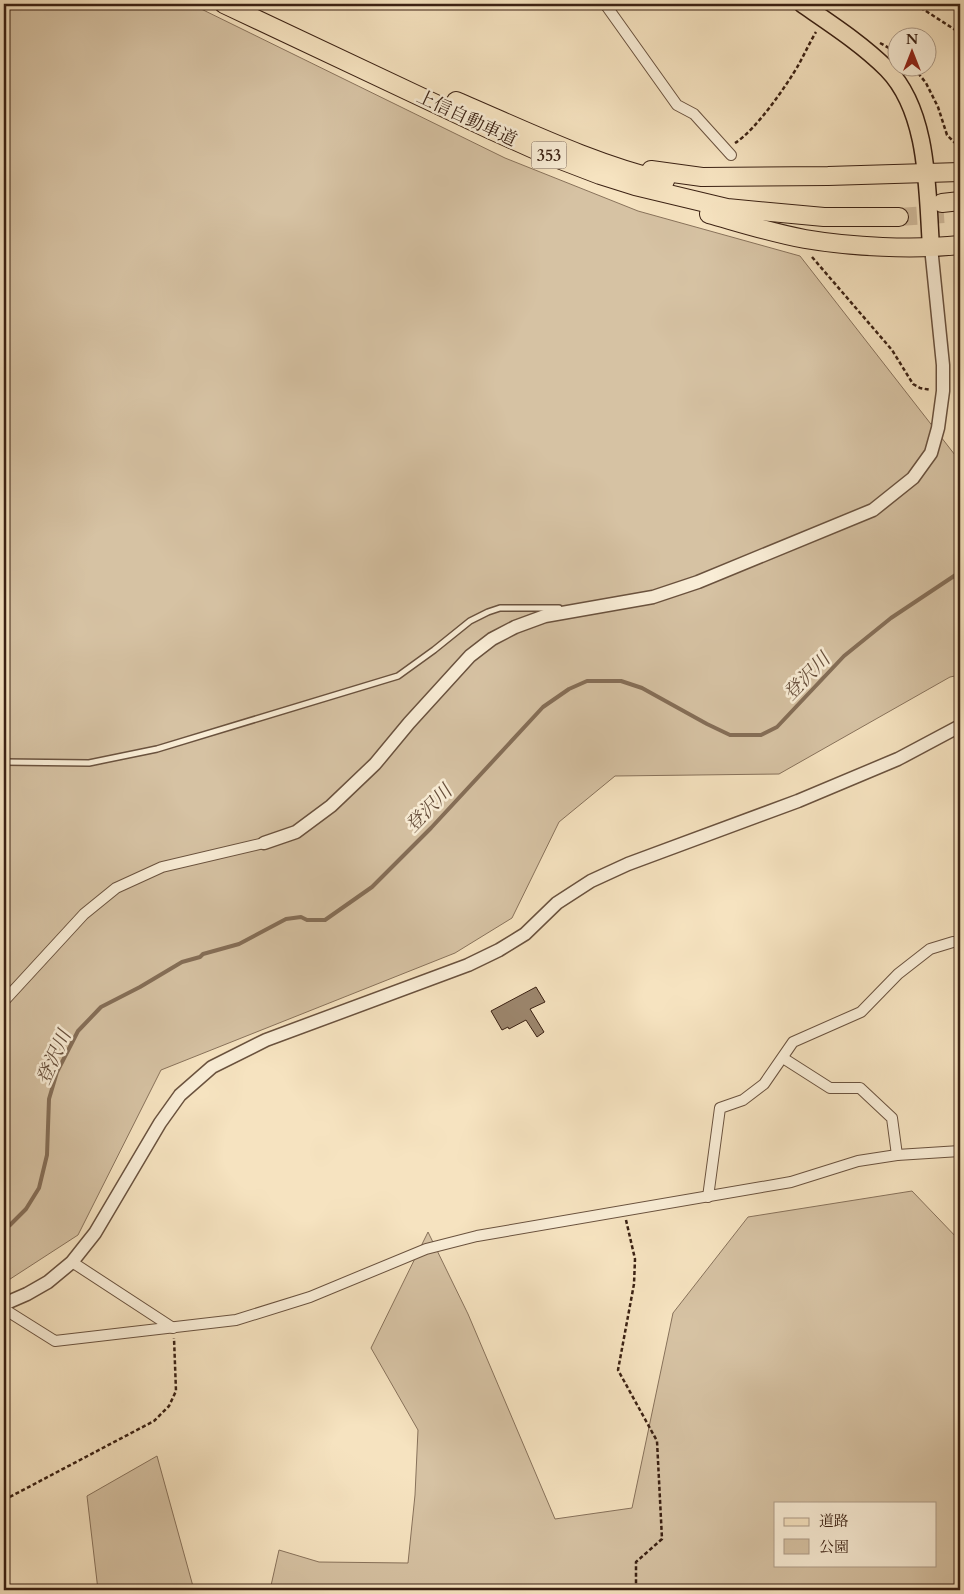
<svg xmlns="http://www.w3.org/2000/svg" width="964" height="1594" font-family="Cardo,'Noto Serif JP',serif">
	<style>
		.green { fill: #d6c2a3; stroke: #88725b; fill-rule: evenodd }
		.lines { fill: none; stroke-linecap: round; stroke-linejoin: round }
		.stream { stroke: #856e57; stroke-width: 4 }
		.building { fill: #9c866d; stroke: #3b2113 }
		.trunk-tunnel { stroke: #d1bc9d; stroke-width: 18; stroke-dasharray: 18 9; stroke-linecap: butt }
		.service-casing { stroke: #6a523e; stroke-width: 8 }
		.minor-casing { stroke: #6a523e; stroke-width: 12 }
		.tertiary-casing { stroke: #6a523e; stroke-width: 15 }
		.primary-casing { stroke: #3b2113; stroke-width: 19 }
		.trunk-casing { stroke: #3b2113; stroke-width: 20 }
		.path { stroke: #3b2113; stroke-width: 2.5; stroke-dasharray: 4 2.5; stroke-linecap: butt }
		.service { stroke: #f9edd6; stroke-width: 5 }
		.minor { stroke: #f9edd6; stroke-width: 10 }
		.tertiary { stroke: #f9edd6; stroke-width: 12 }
		.primary { stroke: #f6e3c0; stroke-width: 16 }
		.trunk { stroke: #f6e3c0; stroke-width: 18 }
		.labels { text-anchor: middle; stroke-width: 5; stroke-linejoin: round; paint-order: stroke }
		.shield { fill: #f9edd6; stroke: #745e4e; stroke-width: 1 }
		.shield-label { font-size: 16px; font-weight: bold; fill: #3b2113 }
		.street-label { font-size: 18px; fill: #3b2113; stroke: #f9edd6 }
		.water-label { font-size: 19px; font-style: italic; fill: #664e3b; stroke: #f9edd6 }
	</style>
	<rect width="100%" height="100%" fill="#f6e3c0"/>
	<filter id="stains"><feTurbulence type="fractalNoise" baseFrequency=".004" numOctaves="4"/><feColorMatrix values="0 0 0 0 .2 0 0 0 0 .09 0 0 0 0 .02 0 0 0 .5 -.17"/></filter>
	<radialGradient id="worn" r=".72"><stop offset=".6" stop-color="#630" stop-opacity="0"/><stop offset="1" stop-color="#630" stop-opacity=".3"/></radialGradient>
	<g class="green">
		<path d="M4 4H191L505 158 638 211 800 256 955 455 960 459V675L950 677 779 774 615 776 559 822 512 918 455 953 161 1070 78 1235 4 1283Z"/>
		<path d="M912 1191 960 1241V1590H270L279 1550 319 1562 408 1563 415 1495 418 1430 371 1348 428 1232 468 1314 555 1519 632 1508 673 1313 748 1217ZM775 1503H935V1565H775Z"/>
		<path d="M157 1456 194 1590H98L87 1496Z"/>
	</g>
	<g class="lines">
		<path class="stream" d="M4 1229 10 1225 26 1209 39 1188 47 1155 49 1099 57 1072 78 1031 101 1007 140 987 182 962 200 957 203 954 239 944 286 919 301 917 307 920H325L372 887 431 828 543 707 569 689 587 681H621L642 688 707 724 730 735H761L777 727 844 656 891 618 960 572"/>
	</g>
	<path class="building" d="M536 987 545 1002 530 1009 544 1032 537 1037 526 1020 509 1029 508 1027 502 1030 491 1011Z"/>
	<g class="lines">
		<path class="trunk-tunnel" d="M899 217 944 214"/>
		<defs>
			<path id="service" d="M4 762 89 763 157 749 398 676 434 650 470 621 488 612 500 608H559"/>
			<g id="minor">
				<path d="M605 4 677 105 694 114 731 155"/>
				<path d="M4 1001 84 914 116 888 162 867 264 843"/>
				<path d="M783 1058 830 1088H860L892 1118 897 1155"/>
				<path d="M708 1197 720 1108 743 1100 764 1084 793 1042 861 1012 898 974 930 949 953 942H960"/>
				<path d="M72 1262 173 1328"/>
				<path d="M4 1309 55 1341 236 1320 310 1297 426 1249 477 1236 791 1182 858 1161 897 1155 960 1151"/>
			</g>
			<g id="tertiary">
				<path d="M264 843 296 832 331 806 375 764 409 723 470 656 492 639 515 627 545 616 653 597 698 582 873 510 913 478 931 453 938 428 943 391V365L931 247"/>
				<path d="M4 1304 27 1294 48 1282 72 1262 95 1233 160 1123 180 1095 212 1067 266 1040 468 965 499 950 525 934 557 903 591 881 628 864 798 801 898 759 960 726"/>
			</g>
			<path id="primary" d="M802 4C831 24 862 44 887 69 929 112 927 190 931 247"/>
			<g id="trunk">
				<path d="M224 4 491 130 540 152 600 175 635 186 727 208 824 217H899"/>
				<path d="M456 101C524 130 593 164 665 181"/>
				<path d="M651 170 702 177 828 176 960 172"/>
				<path d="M942 203 960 201"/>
				<path d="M709 214C741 223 772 233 805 239 852 247 913 250 960 245"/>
			</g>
		</defs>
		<use href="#service" class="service-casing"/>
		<use href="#minor" class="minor-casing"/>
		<use href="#tertiary" class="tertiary-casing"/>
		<use href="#primary" class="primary-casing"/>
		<use href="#trunk" class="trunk-casing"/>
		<g class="path">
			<path d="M915 4 960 33"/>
			<path d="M880 43 896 52"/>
			<path d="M914 68 926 83 938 107 947 135 960 148"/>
			<path d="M735 143C756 130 787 85 799 64 805 53 810 42 816 32"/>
			<path d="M812 257 892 350 913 384 920 388 931 390"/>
			<path d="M626 1220 635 1259 634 1284 618 1370 657 1441 662 1539 636 1562V1590"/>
			<path d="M4 1500 154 1421 169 1406 176 1391 174 1338"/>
		</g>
		<use href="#service" class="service"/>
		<use href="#minor" class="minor"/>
		<use href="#tertiary" class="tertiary"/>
		<use href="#primary" class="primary"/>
		<use href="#trunk" class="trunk"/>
	</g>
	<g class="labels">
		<rect class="shield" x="531.5" y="141.5" width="35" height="27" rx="4"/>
		<g class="shield-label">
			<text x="549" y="161">353</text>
		</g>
		<g class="street-label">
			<text transform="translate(467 118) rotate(25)" y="6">上信自動車道</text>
		</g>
		<g class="water-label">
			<text transform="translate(806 676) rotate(-46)" y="7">登沢川</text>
			<text transform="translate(428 808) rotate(-46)" y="7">登沢川</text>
			<text transform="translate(53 1057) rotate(-66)" y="7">登沢川</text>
		</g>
	</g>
	<rect width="964" height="1594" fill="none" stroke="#f6e3c0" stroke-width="20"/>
	<rect x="5" y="5" width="954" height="1584" fill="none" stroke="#3b2113" stroke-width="2.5"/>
	<rect x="10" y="10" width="944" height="1574" fill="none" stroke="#3b2113"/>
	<rect x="774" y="1502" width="162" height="65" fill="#f9edd6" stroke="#ad9b88"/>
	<rect x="784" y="1518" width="25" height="8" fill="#f6e3c0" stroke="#ad9b88"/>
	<text x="819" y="1526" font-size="15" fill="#3b2113">道路</text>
	<rect x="784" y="1539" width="25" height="15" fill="#d6c2a3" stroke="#ad9b88"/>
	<text x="819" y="1552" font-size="15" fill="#3b2113">公園</text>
	<g transform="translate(912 52)"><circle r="24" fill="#f9edd6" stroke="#ad9b88"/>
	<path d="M0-4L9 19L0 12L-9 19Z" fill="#8f2418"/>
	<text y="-8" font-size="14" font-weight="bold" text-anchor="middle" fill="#3b2113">N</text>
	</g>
	<rect width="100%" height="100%" filter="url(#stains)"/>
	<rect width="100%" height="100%" fill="url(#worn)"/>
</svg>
